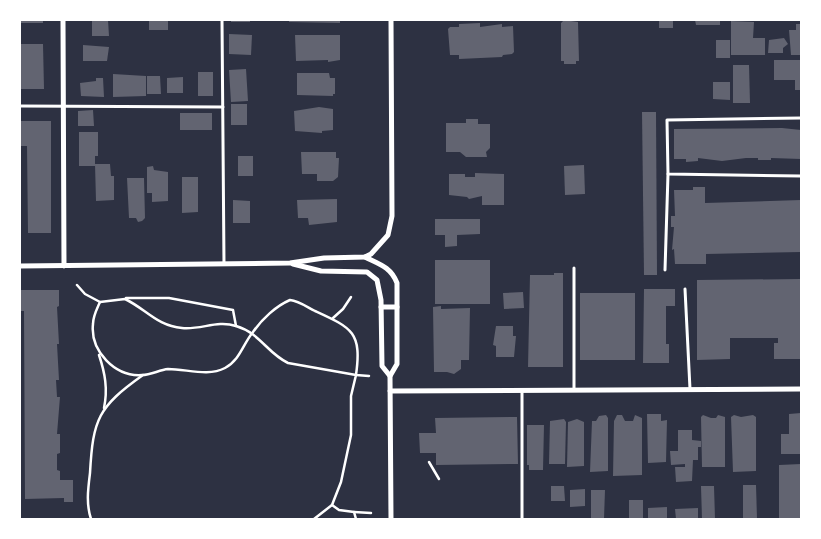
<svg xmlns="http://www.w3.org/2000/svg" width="821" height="539" font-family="'Crimson Pro',serif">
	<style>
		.building { fill: #626471 }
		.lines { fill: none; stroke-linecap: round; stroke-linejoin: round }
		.path { stroke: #fff; stroke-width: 2.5 }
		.service { stroke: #fff; stroke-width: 3 }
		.minor { stroke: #fff; stroke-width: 5 }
	</style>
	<rect width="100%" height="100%" fill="#2d3142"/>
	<g class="building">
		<rect x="20" y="20" width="23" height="3"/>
		<path d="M92 20H108L109 36H92Z"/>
		<rect x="149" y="20" width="19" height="10"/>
		<rect x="231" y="20" width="19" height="2"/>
		<path d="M289 20H340V23L289 22Z"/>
		<path d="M564 20 578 22 579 61H576V64H564V61H561V23Z"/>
		<rect x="659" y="20" width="14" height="8"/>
		<path d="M695 20H720V25H696Z"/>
		<path d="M731 21 754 22 753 38H765V55H731Z"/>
		<path d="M480 23V27L502 24V27L513 26 514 52 512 54 503 55 502 57 459 59V55H450L448 29 450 27H459V24Z"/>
		<path d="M796 24H801V55H791L789 30H796Z"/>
		<path d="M229 34 252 35 251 55 229 54Z"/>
		<path d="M295 35H340V60L328 62V60L296 61Z"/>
		<path d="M784 38 788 44 783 48V53H768L769 40Z"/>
		<rect x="716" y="40" width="14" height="18"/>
		<path d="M20 44H43L44 89H20Z"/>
		<path d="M83 45 109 47 107 61H83Z"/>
		<path d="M774 60H801V90H795V80H774Z"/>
		<path d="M733 65H749L750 103H733Z"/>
		<path d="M246 69 248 101 231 102 229 70Z"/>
		<rect x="198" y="72" width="15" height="24"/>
		<path d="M297 73H329L330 78H335V94H333V96L297 95Z"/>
		<path d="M113 74 146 76V96L113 97Z"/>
		<path d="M147 76H160L161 94H147Z"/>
		<path d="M183 77V93H167V78Z"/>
		<path d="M96 78H103L104 97 81 96 80 83 96 81Z"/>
		<path d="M713 82H730V100L713 99Z"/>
		<rect x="231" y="104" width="16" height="21"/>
		<path d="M319 107 333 109V130L322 131V133L295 131 294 111Z"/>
		<path d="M93 110 94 126H78V111Z"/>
		<path d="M642 112H656L657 275H644Z"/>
		<rect x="180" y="113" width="32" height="17"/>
		<path d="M466 119H478V124H490V148L486 152 487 157H466L460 152H446V123H466Z"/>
		<path d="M20 121H51V233H28L27 146H20Z"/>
		<path d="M782 128 801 130V159L771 158V160H758V158H746L722 161 698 158V161L686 162V159H674V129Z"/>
		<path d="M79 132H98V156H95V166H79Z"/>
		<path d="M301 152H336V158H339L338 177 333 181H317V174H302Z"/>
		<rect x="238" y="156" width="15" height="20"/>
		<path d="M95 164H110L111 176H114V200L96 201Z"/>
		<path d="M584 165 585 194 565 195 564 166Z"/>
		<path d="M153 166 154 170 168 172V201L152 202V193H147V167Z"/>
		<path d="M475 173 504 174V205H482V196L469 199 467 197 449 195V174H465V177H475Z"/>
		<path d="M182 177H198V212L182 213Z"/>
		<path d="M127 178H144L145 218 142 221 138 222 136 218H129Z"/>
		<path d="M693 187H705V203L801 200V252L706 254V264H675L674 249 672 250 674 227H671V216H675L674 190H693Z"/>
		<path d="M337 199V222L309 225 308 218H298L297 200Z"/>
		<path d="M233 200 250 201V223H233Z"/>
		<path d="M435 219H480V234L457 235V246L445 247V235H435Z"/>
		<rect x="435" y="260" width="55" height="44"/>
		<path d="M554 273H563V367H528L530 275H554Z"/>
		<path d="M801 279V359H774V343H778V338H730V359L697 360V280Z"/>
		<path d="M644 289H675V306H666V344H669V363H643Z"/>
		<path d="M21 290H59V306L57 307 59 344H57L59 380H56L57 397H60L57 434H60V453L57 454V470L60 471V480H73V502H64V498L25 499 24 311H21Z"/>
		<path d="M523 292 524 308 504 309 503 293Z"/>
		<rect x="580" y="293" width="55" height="67"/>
		<path d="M441 306V309L470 308 469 360H461V369L454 374 447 372H434L433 307Z"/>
		<path d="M496 326H513V336H516L514 357H496V346L493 345Z"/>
		<path d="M801 413V454H781V434H789V414Z"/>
		<path d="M647 414H661V421L667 420 666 462 648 463Z"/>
		<path d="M606 415 608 418V471L590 472 592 421H596L599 416Z"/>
		<path d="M617 415H622L625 421H633L635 415 642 418V475L613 476 614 421Z"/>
		<path d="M703 415 711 418H716L718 415 725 417V467H702L701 417Z"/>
		<path d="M734 415 741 417 753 415 756 417V471L733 472 731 417Z"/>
		<path d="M517 417 518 464 436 465V453H420L419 433H436L435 418Z"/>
		<path d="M564 419 566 422 565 464H549L550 421Z"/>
		<path d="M577 419 584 422V466L567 467 568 422Z"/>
		<path d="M527 425H544L543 470H529V465H527Z"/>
		<path d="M678 430H692V440L701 441V447H698V460H693L692 481 676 482 675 467H685V464L671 465 670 451H678Z"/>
		<path d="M801 464V519H779V465Z"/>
		<path d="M743 485H756L757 519H743Z"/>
		<path d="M551 486H564L565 501H551Z"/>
		<path d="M701 486H714L715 519H702Z"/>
		<path d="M585 489V506L570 507V490Z"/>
		<path d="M591 490H605L604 519H591Z"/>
		<rect x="629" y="500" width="14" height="19"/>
		<path d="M667 507V519H648V508Z"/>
		<path d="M698 508V519H676L675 509Z"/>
	</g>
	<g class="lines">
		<g class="path">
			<path d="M77 285 85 294 100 302C97 309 93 316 93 324 90 351 115 377 142 375 151 375 159 370 168 369 187 369 208 377 225 368 240 360 243 344 253 332 262 319 276 306 290 300 299 301 307 307 315 311 352 328 362 332 356 375L369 376"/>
			<path d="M126 298H169L233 310 236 326"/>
			<path d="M100 302 125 299C146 309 157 326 182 328 201 330 217 320 236 326 260 333 267 353 288 363L356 375 351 396V435L341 482 332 505 314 519"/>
			<path d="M333 318 343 309 351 297"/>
			<path d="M99 355C105 373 108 389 104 408"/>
			<path d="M429 462 439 479"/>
			<path d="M332 505 339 510 354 512 356 519"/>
			<path d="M354 512 371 513"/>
			<path d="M91 519C86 504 88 489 90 473 93 419 98 407 143 375"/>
		</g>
		<g class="service">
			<path d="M222 20 224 264"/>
			<path d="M20 106 223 107"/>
			<path d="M801 118 667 120 668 174 801 176"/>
			<path d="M665 270 668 174"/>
			<path d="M685 289 690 389"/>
			<path d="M574 390V268"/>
			<path d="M522 519V390"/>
		</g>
		<g class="minor">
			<path d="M63 20 64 266"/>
			<path d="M365 257C379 264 391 267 397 283V364L390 376 391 519"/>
			<path d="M293 264 321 271 367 272 377 280 381 300 382 366 390 376"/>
			<path d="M20 266 290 263 324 258 365 257 371 254 388 235 392 216 391 20"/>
			<path d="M381 307H397"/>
			<path d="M390 391 801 389"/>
		</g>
	</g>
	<rect width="821" height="539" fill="none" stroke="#ffffff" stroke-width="42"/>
</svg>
